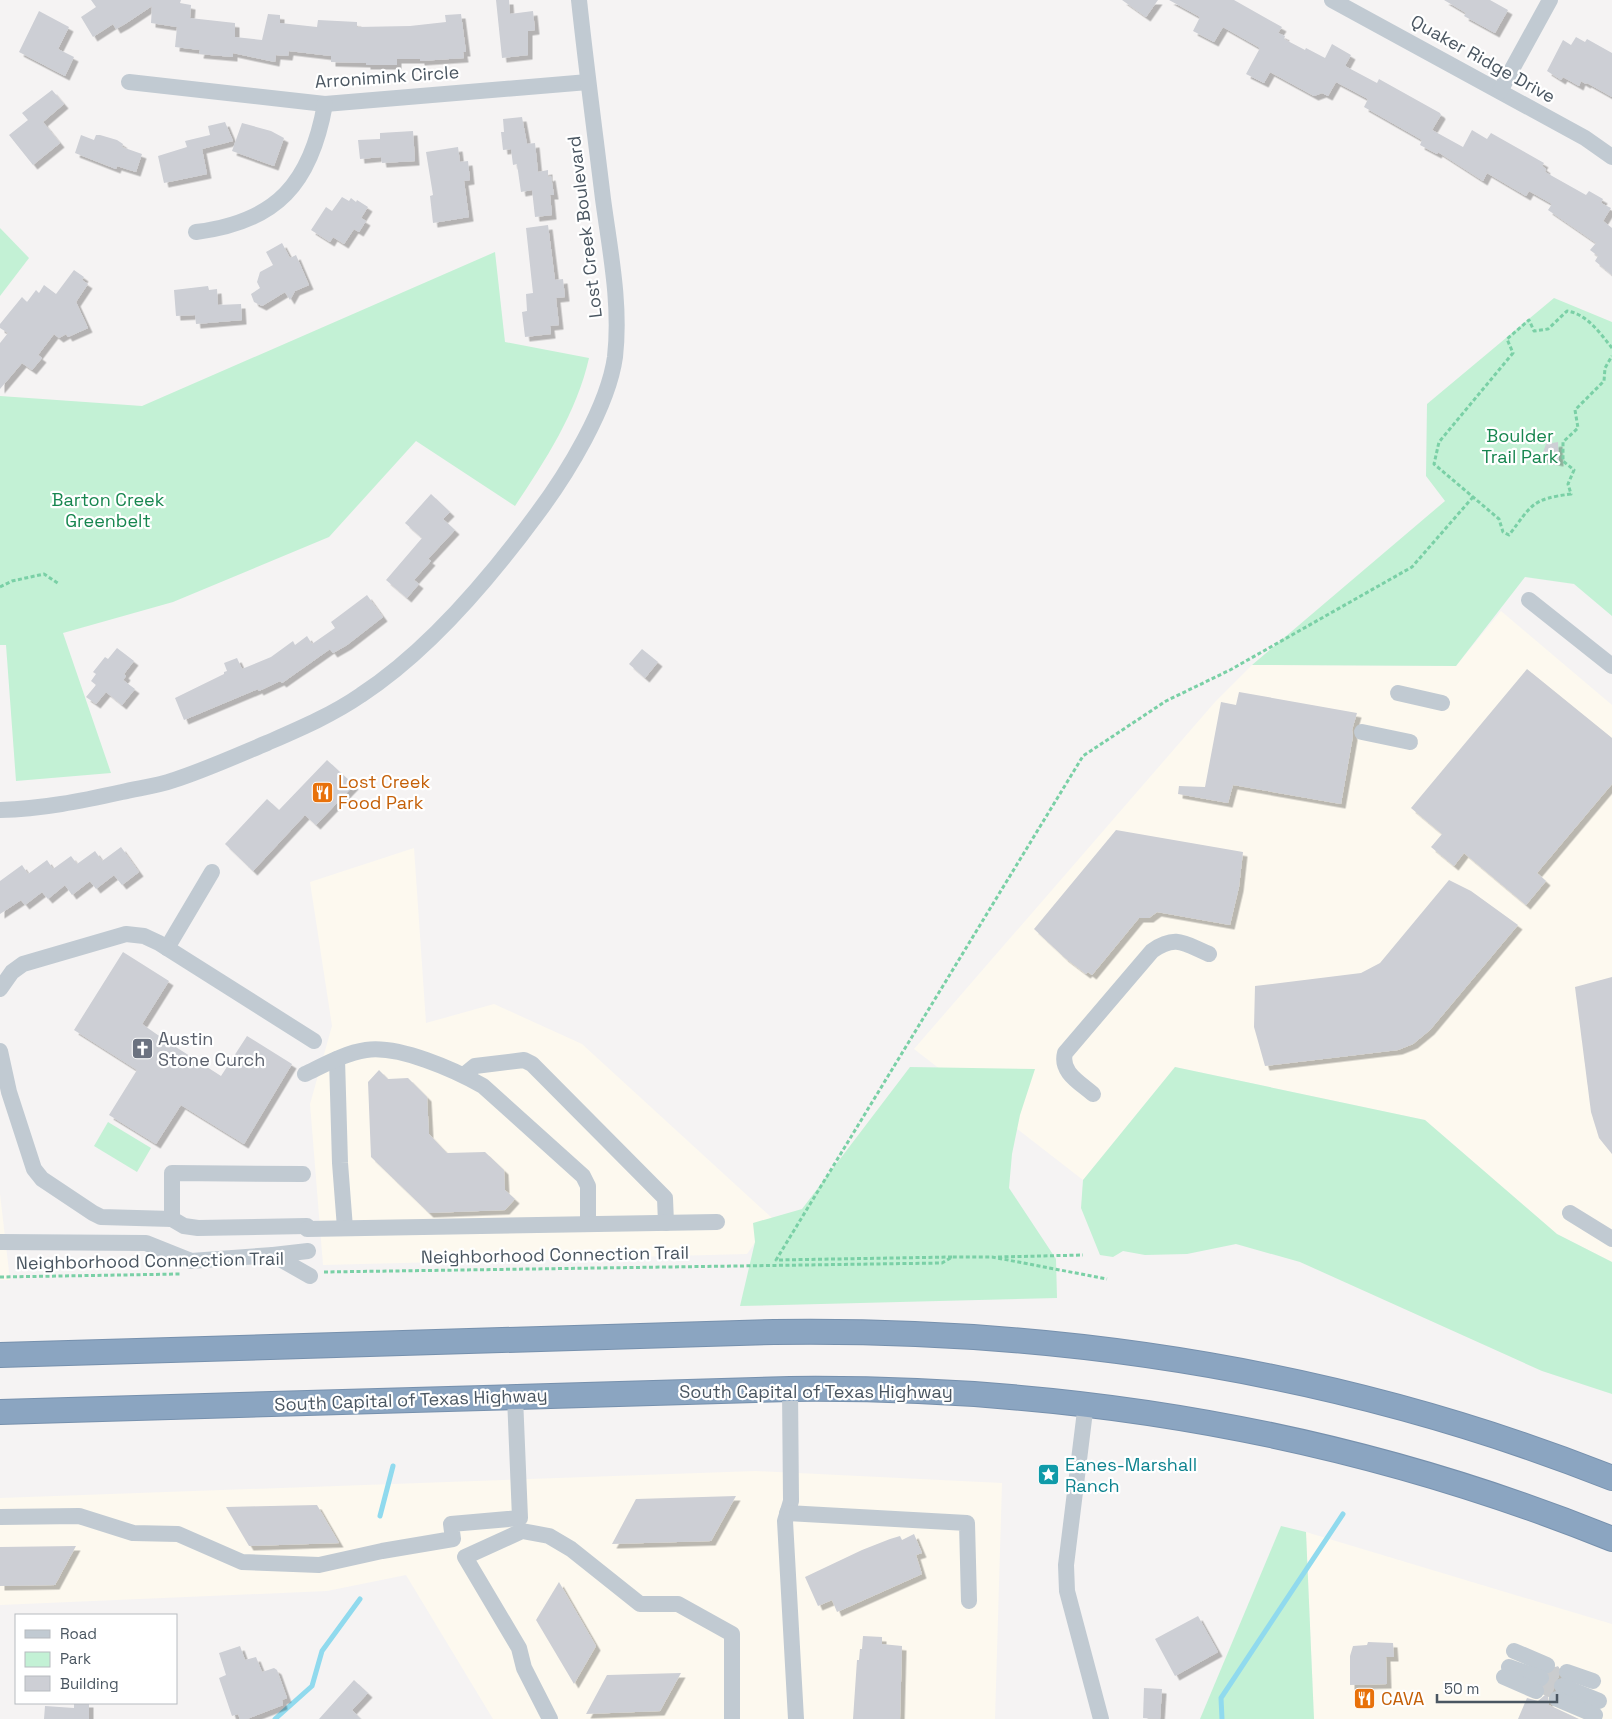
<svg xmlns="http://www.w3.org/2000/svg" width="1612" height="1719" font-family="'Space Grotesk',sans-serif">
	<style>
		.commercial { fill: #fdf9ef }
		.green { fill: #c3f1d5 }
		.lines { fill: none; stroke-linecap: round; stroke-linejoin: round }
		.stream { stroke: #90daee; stroke-width: 5 }
		.building { fill: #cdcfd5; filter: url(#shadow) }
		.minor-tunnel { stroke: #caccce; stroke-width: 16; stroke-dasharray: 16 8; stroke-linecap: butt }
		.highway-casing { stroke: #7690ad; stroke-width: 26 }
		.path { stroke: #7ad0a6; stroke-width: 3; stroke-dasharray: 4 2.5; stroke-linecap: butt }
		.minor { stroke: #c1cad2; stroke-width: 16 }
		.highway { stroke: #8ba5c1; stroke-width: 24 }
		.labels { text-anchor: middle; stroke-width: 4.5; stroke-linejoin: round; paint-order: stroke }
		.street-label { font-size: 18px; fill: #4a5661; stroke: #fff }
		.park-label { font-size: 18px; fill: #17864f; stroke: #fff }
		.food-label { font-size: 18px; fill: #c56008; stroke: #fff; text-anchor: start }
		.worship-label { font-size: 18px; fill: #5b616d; stroke: #fff; text-anchor: start }
		.culture-label { font-size: 18px; fill: #0d838f; stroke: #fff; text-anchor: start }
	</style>
	<defs>
		<filter id="shadow"><feDropShadow dx="4.5" dy="4.5" stdDeviation="0" flood-color="#0004"/></filter>
	</defs>
	<rect width="100%" height="100%" fill="#f5f3f3"/>
	<g class="commercial">
		<path d="M1501 611 1612 705V1262L1557 1234 1425 1120 1175 1067 1083 1180 914 1049 1215 702 1252 665 1456 666Z"/>
		<path d="M414 848 426 1023 494 1004 582 1044 772 1218 747 1254 323 1265 310 1104 332 1026 310 882Z"/>
		<path d="M0 1194 10 1280H0Z"/>
		<path d="M756 1471 1002 1483 995 1719H493L406 1575 327 1591 0 1605V1498Z"/>
		<path d="M1306 1532 1612 1624V1719H1314Z"/>
	</g>
	<g class="green">
		<path d="M0 228 29 258 0 296Z"/>
		<path d="M495 252 505 342 589 358C577 412 545 461 515 506L416 441 329 537 173 602 63 633 111 773 16 781 6 645H0V396L142 406Z"/>
		<path d="M1554 298 1612 322V616L1574 584 1525 577 1456 666 1252 665 1445 501 1426 476 1427 404Z"/>
		<path d="M910 1067 1035 1069 1020 1115 1012 1154 1009 1188 1056 1259 1057 1298 740 1306 755 1242 753 1223 802 1209Z"/>
		<path d="M1175 1067 1425 1120 1557 1234 1612 1262V1394L1542 1371 1300 1262 1236 1244 1187 1254 1145 1255 1123 1251 1113 1257 1100 1255 1081 1208 1083 1180Z"/>
		<path d="M108 1122 151 1148 137 1172 94 1146Z"/>
		<path d="M1281 1526 1306 1532 1314 1719H1200Z"/>
	</g>
	<g class="lines">
		<g class="stream">
			<path d="M380 1516 393 1466"/>
			<path d="M275 1719 312 1686 322 1651 360 1599"/>
			<path d="M1222 1719 1221 1698 1343 1514"/>
		</g>
	</g>
	<g class="building">
		<path d="M91 0H181L180 3 191 5 190 18 235 23V37L262 40 268 14 280 15V23L317 27 318 20 357 22V27L410 26 446 22 445 15 461 14 466 52H463L464 58 420 61V59H397V65H366V63L331 62V56L289 51 288 56 276 55 275 62 233 53V57L199 54 200 50 175 47 177 27 151 23 152 6 125 24 116 29 113 24 93 37 81 17 96 7Z"/>
		<path d="M496 0H509L510 14 533 11 535 30 528 31V55L502 58Z"/>
		<path d="M1122 0H1158L1146 17Z"/>
		<path d="M1169 0H1234L1282 27 1278 33 1285 36 1284 39 1305 50 1306 48 1325 58 1332 44 1351 55 1345 66 1377 83 1379 79 1440 113 1441 115 1432 130 1463 147 1472 130 1487 139 1491 133 1544 163 1542 166 1546 169 1545 172 1586 195 1589 191 1603 199 1601 203 1611 208 1603 221 1612 228V275L1595 261 1598 256 1590 250 1596 243 1548 210 1552 204 1529 191 1526 196 1487 173 1483 181 1438 152 1437 154 1420 145 1422 140 1364 107 1368 99 1336 82 1328 96 1322 93 1314 96 1270 72 1264 83 1246 74 1260 48 1223 27 1214 42 1193 31 1200 17Z"/>
		<path d="M1444 0H1490L1508 10 1495 33 1464 16 1466 13Z"/>
		<path d="M39 11 69 27 58 49 74 57 65 76 19 52Z"/>
		<path d="M1576 37 1585 42 1587 39 1612 53V97L1587 83 1586 84 1581 81 1579 86 1563 77 1561 80 1547 71 1563 40 1571 45Z"/>
		<path d="M52 90 64 104 43 122 60 143 33 165 9 135 28 120 22 113Z"/>
		<path d="M522 117 527 144 535 143 538 172 548 170V177L551 176 554 195H550L552 215 535 217 532 190 521 192 517 164 513 165 511 149 503 150 501 132H504L503 119Z"/>
		<path d="M225 122 233 141 202 149 207 174 164 183 158 156 187 147 185 141 210 135 208 126Z"/>
		<path d="M242 123 271 131 284 138 274 166 232 151Z"/>
		<path d="M413 131 415 161 382 163 381 157 360 159 358 140 380 139V133Z"/>
		<path d="M81 135 94 140 96 135H100L117 140 123 144 122 147 142 154 136 172 117 166 116 169 75 153Z"/>
		<path d="M458 147 460 162 468 161 470 180 464 181 469 217 433 223 430 196 433 195 426 152Z"/>
		<path d="M342 197 349 201 351 198 356 202 357 200 368 207 361 218 366 221 359 232 354 229 344 244 333 237 330 242 311 230 326 207 332 211Z"/>
		<path d="M548 225 555 280 563 279 565 297 556 298 559 325 550 326 551 334 525 337 522 312 527 311 526 294 533 293 526 228Z"/>
		<path d="M282 243 290 258 296 255 309 285 295 291 290 300 285 292 262 306 254 302 251 294 260 288 257 282 260 272 273 265 266 252Z"/>
		<path d="M74 270 84 277 82 280 88 284 76 302 88 328 68 337 66 334 59 338 54 334 38 355 42 358 32 370 22 363 0 389V343L8 333 0 328V324L22 297 27 302 36 290 39 293 44 285 56 294Z"/>
		<path d="M208 286 209 290 217 289 218 305 241 304 242 320 196 324 195 315 176 316 174 290Z"/>
		<path d="M1558 442 1559 462 1541 458 1546 444Z"/>
		<path d="M431 494 450 512 443 519 455 530 428 559 431 561 414 580 419 584 407 598 386 580 422 538 405 523Z"/>
		<path d="M367 595 383 617 347 645 333 653 330 649 282 683 280 681 259 691 258 689 184 720 175 698 224 674V672L227 671 224 663 237 658 242 669 271 657 293 641 295 645 307 636 312 644 335 628 331 622Z"/>
		<path d="M117 648 134 661 124 674 126 676 123 680 135 689 122 705 106 692 96 704 86 697 96 685 91 681 96 674 93 672 105 657 108 659Z"/>
		<path d="M642 649 658 662 645 678 629 664Z"/>
		<path d="M1527 669 1612 738V784L1537 873 1546 881 1526 905 1464 853 1454 866 1431 847 1442 834 1411 808Z"/>
		<path d="M1239 692 1357 713 1352 730 1353 736 1341 804 1233 785 1228 803 1178 794 1179 786 1205 787 1221 702 1236 705Z"/>
		<path d="M327 760 354 785 316 825 305 815 253 871 225 844 267 799 279 810Z"/>
		<path d="M1116 830 1243 852 1239 887 1230 925 1157 912 1149 918H1139L1092 975 1088 972 1086 974 1065 958 1034 929Z"/>
		<path d="M121 847 139 872 122 885 114 875 96 889 90 881 72 895 65 885 48 899 42 892 25 905 21 900 0 914V881L22 865 28 874 47 860 53 869 71 856 77 864 95 851 102 861Z"/>
		<path d="M1449 880 1471 891 1518 925 1430 1030 1413 1044 1398 1050 1265 1066 1254 1027 1255 986 1361 973 1380 963Z"/>
		<path d="M123 952 169 981 142 1024 165 1040 221 1076 247 1036 292 1064 244 1144 181 1105 156 1144 109 1115 137 1070 74 1030Z"/>
		<path d="M1612 977V1154L1599 1138 1591 1112 1575 987Z"/>
		<path d="M379 1070 388 1079 408 1078 427 1097 429 1134 447 1153 485 1152 504 1170 505 1190 515 1199 505 1210 429 1213 371 1157 368 1082Z"/>
		<path d="M736 1496 711 1541 612 1544 636 1499Z"/>
		<path d="M317 1505 339 1543 249 1546 226 1507Z"/>
		<path d="M914 1534 922 1553 916 1555 922 1574 837 1612 832 1600 818 1606 805 1577 862 1550 890 1539 900 1536 902 1540Z"/>
		<path d="M76 1546 55 1585 0 1586V1547Z"/>
		<path d="M559 1582 596 1646 574 1684 536 1620Z"/>
		<path d="M1198 1616 1218 1652 1175 1676 1155 1639Z"/>
		<path d="M863 1636 882 1637V1644L902 1646 900 1719H853L857 1660H859L860 1649H862Z"/>
		<path d="M1368 1642 1393 1643 1394 1657H1386L1387 1684 1350 1685V1656L1353 1646 1367 1645Z"/>
		<path d="M240 1646 245 1660 256 1657 262 1672 274 1668 277 1670 287 1698 282 1700 283 1705 247 1719H240L238 1714 232 1716 219 1678 226 1675 219 1653Z"/>
		<path d="M1557 1666 1559 1667V1677L1553 1682V1690L1548 1696 1549 1705 1579 1719H1518L1527 1698 1538 1701 1545 1695V1687L1550 1682V1674Z"/>
		<path d="M681 1673 660 1711 586 1714 607 1675Z"/>
		<path d="M354 1680 368 1693 352 1710 361 1719H319Z"/>
		<path d="M1144 1688 1162 1689 1160 1719 1143 1718Z"/>
		<path d="M74 1703H89V1719H44L45 1706 74 1708Z"/>
	</g>
	<g class="lines">
		<g class="minor-tunnel">
			<path d="M1544 1671 1565 1679"/>
			<path d="M1539 1684 1559 1693"/>
		</g>
		<defs>
			<g id="highway">
				<path d="M0 1355 774 1332C1060 1328 1345 1372 1612 1478"/>
				<path d="M0 1412 790 1389C1072 1386 1350 1433 1612 1539"/>
			</g>
		</defs>
		<use href="#highway" class="highway-casing"/>
		<g class="path">
			<path d="M1612 348C1600 333 1587 314 1567 311L1548 329 1534 331 1529 320 1507 339 1513 353 1439 442 1434 464 1499 519 1503 532 1509 535C1532 505 1531 499 1571 494L1568 484 1574 470 1563 461V442L1578 428 1575 410 1604 381 1605 368 1612 356"/>
			<path d="M0 587 12 581 44 574 59 584"/>
			<path d="M952 1257 776 1260 1083 756 1166 701 1230 670 1412 567 1473 497"/>
			<path d="M998 1257 1083 1255"/>
			<path d="M324 1272 942 1263 952 1257H992L1107 1279"/>
			<path d="M0 1277 180 1274"/>
		</g>
		<g class="minor">
			<path d="M1332 0 1585 138 1612 157"/>
			<path d="M129 82 325 104 588 82"/>
			<path d="M1500 91 1550 0"/>
			<path d="M196 232C277 222 311 183 325 104"/>
			<path d="M1529 600 1612 666"/>
			<path d="M1398 693 1442 703"/>
			<path d="M1362 732 1410 742"/>
			<path d="M0 810C42 809 81 801 122 792 139 788 157 786 174 780 205 770 236 756 267 743 299 729 332 715 361 695 427 652 490 578 537 514 567 474 608 407 615 357 621 304 610 251 603 199 595 133 586 66 579 0"/>
			<path d="M167 948 212 872"/>
			<path d="M0 989 12 972 23 964 126 934 144 936 159 943 314 1041"/>
			<path d="M0 1051 9 1092 34 1169 42 1179 93 1213 101 1217 172 1219 184 1226 198 1228 307 1226"/>
			<path d="M337 1059 340 1163 345 1228"/>
			<path d="M305 1074C324 1065 345 1053 366 1050 399 1045 455 1070 483 1086L583 1176 588 1186V1224"/>
			<path d="M464 1075 475 1066 524 1060 532 1064 665 1198 666 1223"/>
			<path d="M1093 1094C1079 1082 1060 1072 1065 1053L1152 951C1176 934 1185 944 1209 954"/>
			<path d="M1570 1213 1612 1239"/>
			<path d="M172 1219V1173L303 1174"/>
			<path d="M307 1229 717 1222"/>
			<path d="M0 1242 146 1243 191 1261 273 1255"/>
			<path d="M308 1251 273 1255 310 1276"/>
			<path d="M790 1389 791 1501 785 1521 796 1719"/>
			<path d="M1086 1403 1066 1565 1067 1591 1101 1719"/>
			<path d="M787 1513 967 1523 969 1601"/>
			<path d="M0 1517 79 1516 133 1533 178 1534 242 1562 319 1565 382 1551 453 1539 451 1524 520 1518 515 1397"/>
			<path d="M1514 1651 1547 1665"/>
			<path d="M1509 1667 1541 1678"/>
			<path d="M1567 1672 1593 1681"/>
			<path d="M1504 1677 1536 1691"/>
			<path d="M1562 1686 1599 1701"/>
			<path d="M1557 1699 1595 1715"/>
			<path d="M550 1719 524 1668 519 1648 465 1557 522 1531 549 1536 571 1549 640 1604H678L732 1634V1719"/>
		</g>
		<use href="#highway" class="highway"/>
	</g>
	<defs>
		<symbol id="restaurant-square" viewBox="-11 -11 22 22"><rect x="-9" y="-9" width="18" height="18" rx="4" fill="#e8710a" stroke="#fff"/><path d="M-5-6h1v4h1v-4h1v4h1v-4h1v5L-1.5 .5V6h-2V.5L-5-1ZM5-6V6H3V1.5H1.5Q1.5-4 5-6Z" fill="#fff"/></symbol>
		<symbol id="church-square" viewBox="-11 -11 22 22"><rect x="-9" y="-9" width="18" height="18" rx="4" fill="#6b7280" stroke="#fff"/><path d="M-1.2-6h2.4v3.5h3.3v2.4h-3.3V6h-2.4V-.1h-3.3v-2.4h3.3Z" fill="#fff"/></symbol>
		<symbol id="sight-square" viewBox="-11 -11 22 22"><rect x="-9" y="-9" width="18" height="18" rx="4" fill="#0f9aa8" stroke="#fff"/><path d="M0-6L1.8-2.2L6-1.7L2.9 1.2L3.7 5.4L0 3.3L-3.7 5.4L-2.9 1.2L-6-1.7L-1.8-2.2Z" fill="#fff"/></symbol>
	</defs>
	<g fill-rule="evenodd">
		<use href="#restaurant-square" x="310" y="780" width="25" height="25"/>
		<use href="#church-square" x="130" y="1036" width="25" height="25"/>
		<use href="#sight-square" x="1036" y="1462" width="25" height="25"/>
		<use href="#restaurant-square" x="1352" y="1686" width="25" height="25"/>
	</g>
	<g class="labels">
		<g class="street-label">
			<text transform="translate(1483 59) rotate(29)" y="6">Quaker Ridge Drive</text>
			<text transform="translate(387 77) rotate(-4)" y="6">Arronimink Circle</text>
			<text transform="translate(585 227) rotate(-97)" y="6">Lost Creek Boulevard</text>
			<text transform="translate(555 1255) rotate(-1)" y="6">Neighborhood Connection Trail</text>
			<text transform="translate(150 1261) rotate(-1)" y="6">Neighborhood Connection Trail</text>
			<text x="816" y="1398">South Capital of Texas Highway</text>
			<text transform="translate(411 1400) rotate(-2)" y="6">South Capital of Texas Highway</text>
		</g>
		<g class="park-label">
			<text x="1520" y="442">Boulder<tspan x="1520" dy="21">Trail Park</tspan></text>
			<text x="108" y="506">Barton Creek<tspan x="108" dy="21">Greenbelt</tspan></text>
		</g>
		<g class="food-label">
			<text x="338" y="788">Lost Creek<tspan x="338" dy="21">Food Park</tspan></text>
			<text x="1381" y="1705">CAVA</text>
		</g>
		<g class="worship-label">
			<text x="158" y="1045">Austin<tspan x="158" dy="21">Stone Curch</tspan></text>
		</g>
		<g class="culture-label">
			<text x="1065" y="1471">Eanes-Marshall<tspan x="1065" dy="21">Ranch</tspan></text>
		</g>
	</g>
	<rect x="15" y="1614" width="162" height="90" fill="#ffffff" stroke="#b7bbc0"/>
	<rect x="25" y="1630" width="25" height="8" fill="#c1cad2" stroke="#b7bbc0"/>
	<text x="60" y="1639" font-size="15" fill="#4a5661">Road</text>
	<rect x="25" y="1652" width="25" height="15" fill="#c3f1d5" stroke="#b7bbc0"/>
	<text x="60" y="1664" font-size="15" fill="#4a5661">Park</text>
	<rect x="25" y="1676" width="25" height="15" fill="#cdcfd5" stroke="#b7bbc0"/>
	<text x="60" y="1689" font-size="15" fill="#4a5661">Building</text>
	<path d="M1437 1694v8h120v-8" fill="none" stroke="#4a5661" stroke-width="2.5"/>
	<text x="1444" y="1694" font-size="15" fill="#4a5661" stroke="#ffffff" stroke-width="4" paint-order="stroke">50 m</text>
</svg>
